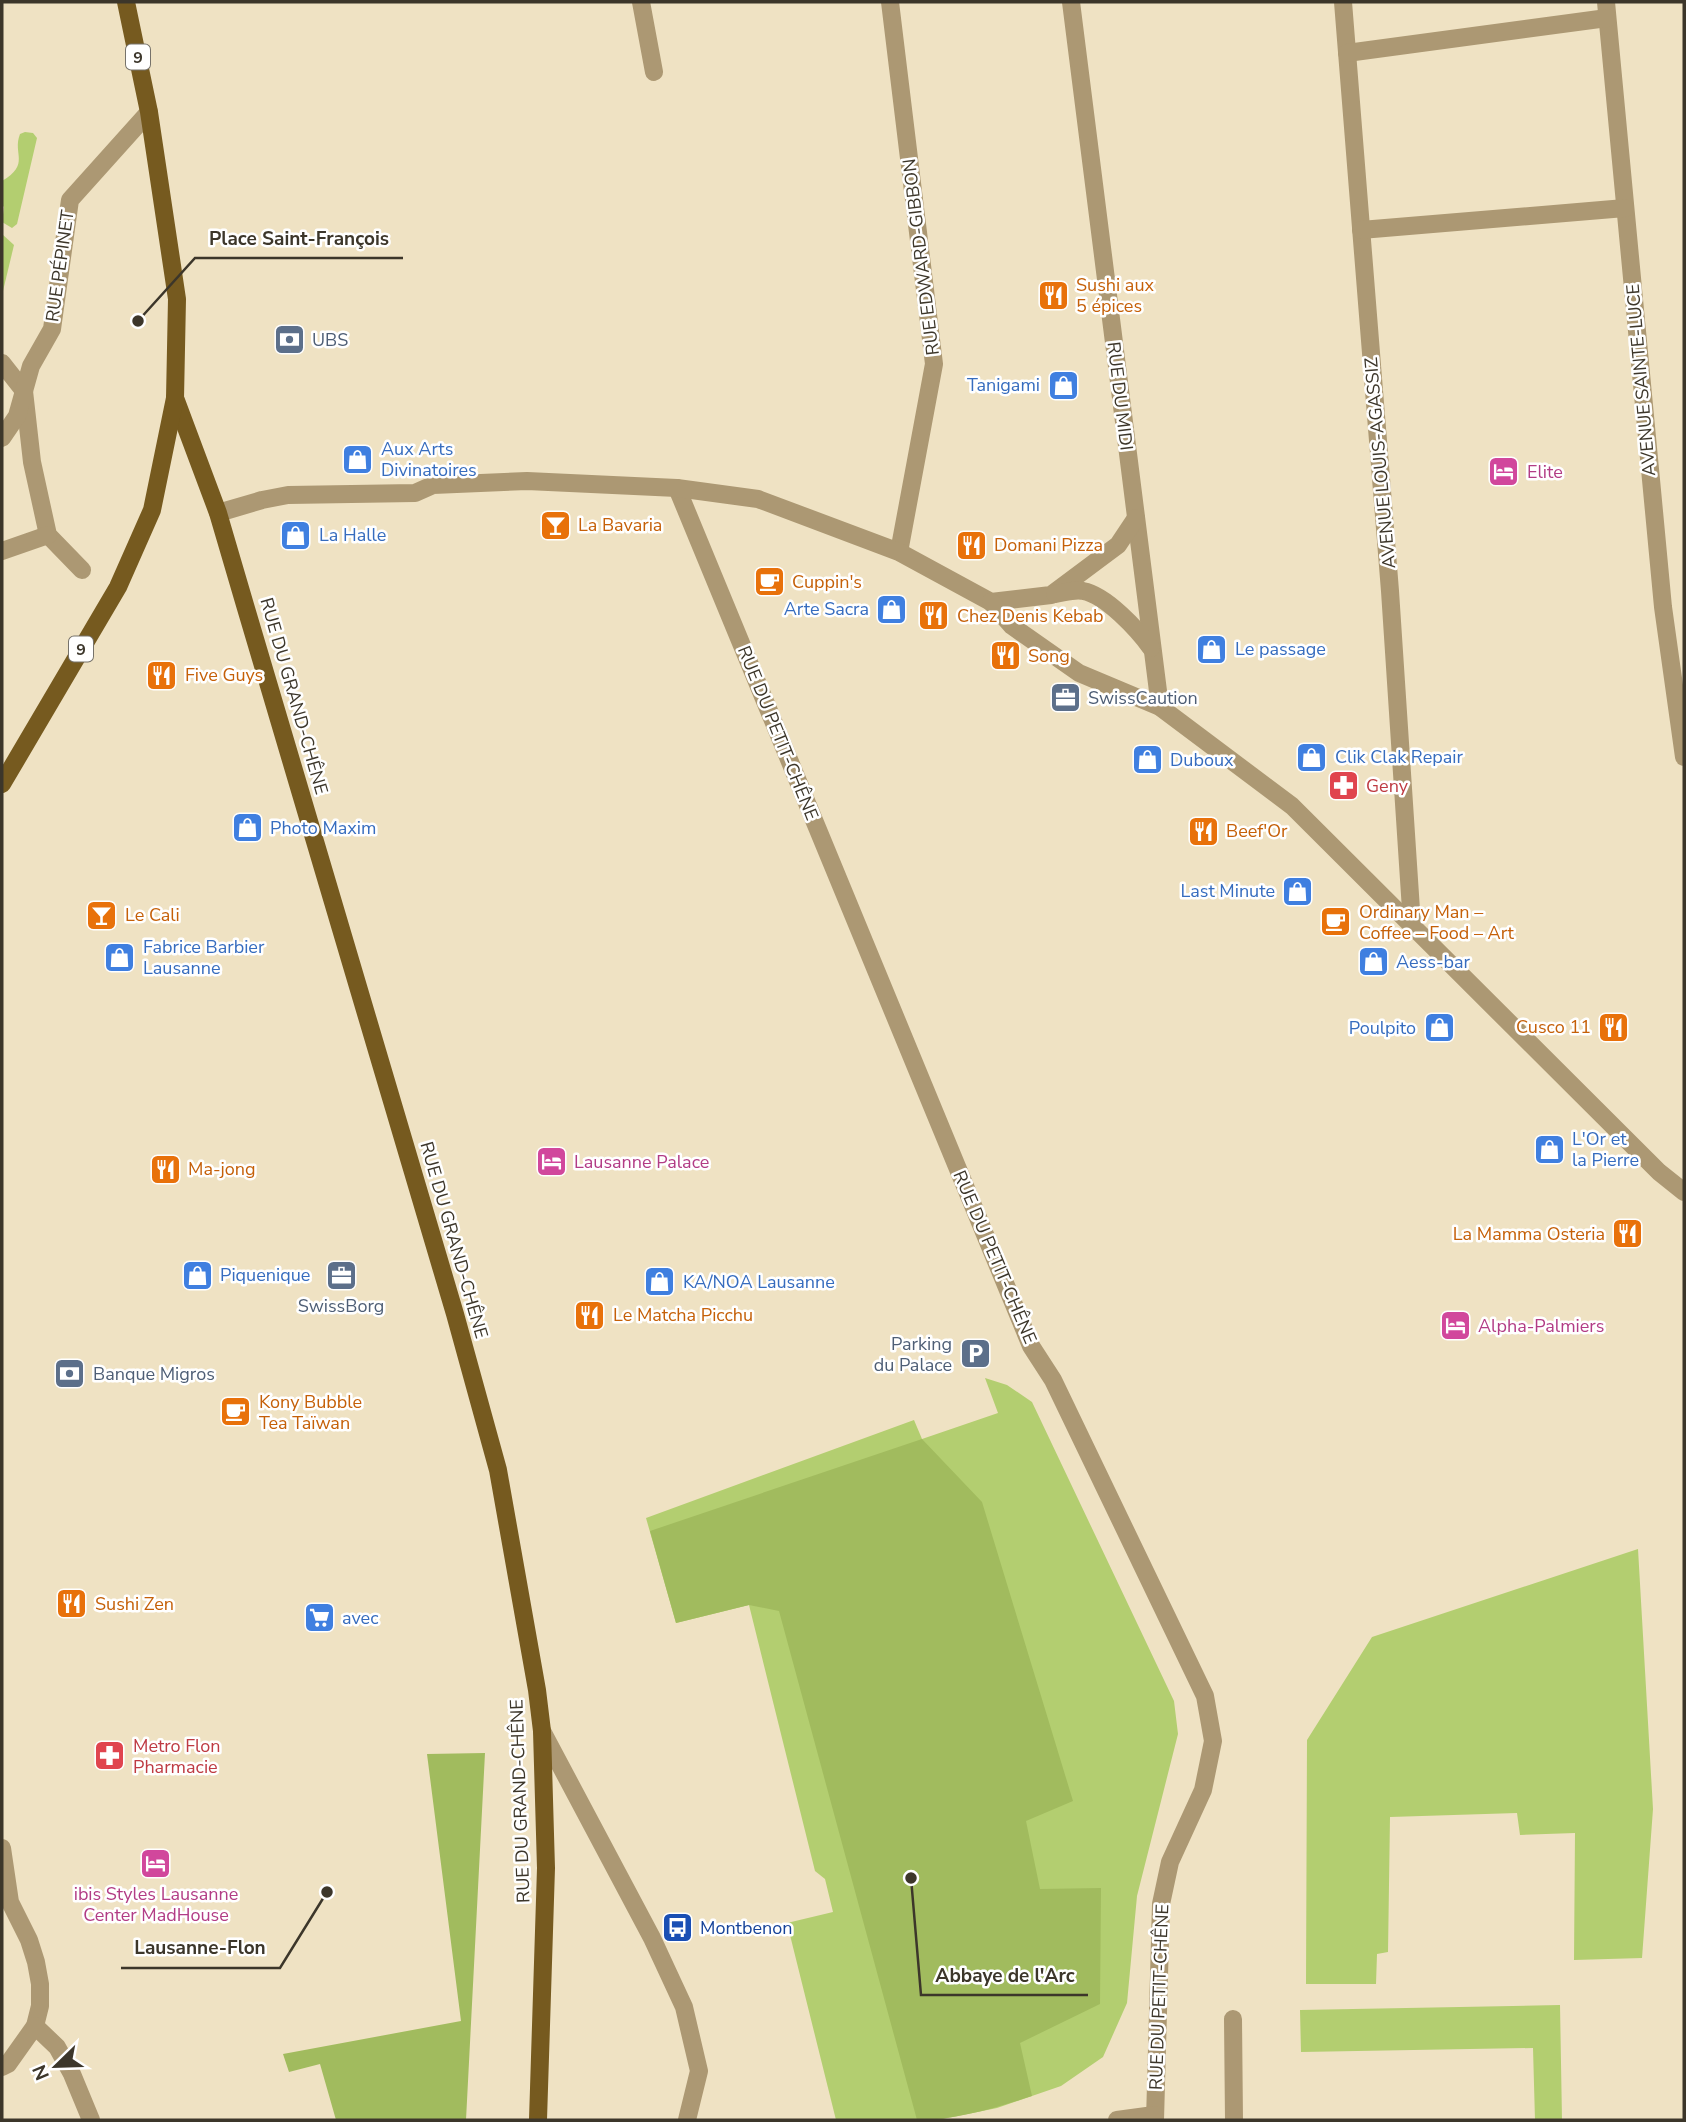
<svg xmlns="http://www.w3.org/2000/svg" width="1686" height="2122" font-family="'Nunito Sans',sans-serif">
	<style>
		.green { fill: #b3ce70 }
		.forest { fill: #a1bb5e }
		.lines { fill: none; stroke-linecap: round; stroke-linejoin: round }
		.minor { stroke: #ac9873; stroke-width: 18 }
		.major { stroke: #765a1f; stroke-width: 18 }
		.labels { text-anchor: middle; stroke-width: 5; stroke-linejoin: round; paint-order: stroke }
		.shield { fill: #fff; stroke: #76726a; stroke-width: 2 }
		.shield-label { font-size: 16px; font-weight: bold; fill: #3c362a }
		.street-label { font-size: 18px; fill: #3c362a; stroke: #fff }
		.food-label { font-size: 18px; fill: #c56008; stroke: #fff; text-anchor: start }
		.service-label { font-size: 18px; fill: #4e5e75; stroke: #fff; text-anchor: start }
		.shop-label { font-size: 18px; fill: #366cbe; stroke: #fff; text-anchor: start }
		.hotel-label { font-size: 18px; fill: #b23c85; stroke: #fff; text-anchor: start }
		.health-label { font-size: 18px; fill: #be3a42; stroke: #fff; text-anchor: start }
		.transit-label { font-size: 18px; fill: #164399; stroke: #fff; text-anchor: start }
		.leader { fill: none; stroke: #3c362a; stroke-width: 2.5 }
		.callout-dot { fill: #3c362a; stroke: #fff; stroke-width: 2.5 }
		.callout-label { font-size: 19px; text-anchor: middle; font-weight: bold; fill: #3c362a; stroke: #fff; stroke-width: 5; stroke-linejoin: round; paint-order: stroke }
	</style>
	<rect width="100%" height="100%" fill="#efe2c3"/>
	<g class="green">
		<path d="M25 132 33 133 37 138 17 224 12 228 2 222 4 207 2 205V181C31 164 12 154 20 134Z"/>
		<path d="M2 234 14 245 3 291 2 290Z"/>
		<path d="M985 1378 1007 1385 1032 1402 1174 1701 1178 1734 1137 1896 1127 2003 1103 2057 1061 2086 997 2108 938 2120H836L787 1923 833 1912 825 1879 815 1871 749 1605 676 1623 646 1518 914 1420 922 1439 998 1413Z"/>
		<path d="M1638 1549 1653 1809 1642 1958 1574 1960 1575 1833 1520 1835 1517 1813 1390 1817 1388 1952 1377 1954 1376 1984H1306L1307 1740 1372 1637Z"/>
		<path d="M1560 2005 1562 2120H1535L1533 2048 1301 2052 1300 2010Z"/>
	</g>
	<g class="forest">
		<path d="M922 1439 982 1502 1073 1801 1026 1821 1040 1889 1101 1888 1100 2004 1020 2043 1032 2096C995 2108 957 2120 917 2120L779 1611 749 1605 676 1623 650 1531Z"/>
		<path d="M485 1753 466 2120H336L320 2064 289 2072 283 2054 461 2021 427 1754Z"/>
	</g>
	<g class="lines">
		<g class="minor">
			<path d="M641 2 654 72"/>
			<path d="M890 2 934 364 899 552"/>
			<path d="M1071 2 1160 707"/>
			<path d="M1343 2 1390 591 1412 925"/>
			<path d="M1606 2 1663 607 1684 757"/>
			<path d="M1347 53 1607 18"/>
			<path d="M1361 230 1625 208"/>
			<path d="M2 363 24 391 32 462 48 535 82 570"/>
			<path d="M2 438 17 416 31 366 52 329 70 200 149 112"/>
			<path d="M677 488 1031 1346 1053 1380 1205 1696 1213 1741 1203 1790 1170 1862 1161 1904 1155 2120"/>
			<path d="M218 513 262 500 288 495 415 493 433 485 527 481 677 488 758 499 899 552 991 602 1051 595 1118 545 1136 518"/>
			<path d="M2 551 48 535"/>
			<path d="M1055 594C1063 593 1075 589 1083 591 1106 595 1138 630 1151 648"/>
			<path d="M991 602 1012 626 1079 673 1160 707 1292 806 1659 1172 1684 1192"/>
			<path d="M542 1731 652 1938 684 2007 699 2071 687 2120"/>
			<path d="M2 1848 10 1902 29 1940 36 1962 40 1984V2006L35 2026 8 2064 2 2067"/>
			<path d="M1233 2019 1234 2120"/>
			<path d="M35 2026 57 2047 72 2074 91 2120"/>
			<path d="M1117 2120 1154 2115"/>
		</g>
		<g class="major">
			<path d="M175 398 218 513 245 605 455 1314 498 1470 537 1690 542 1731 546 1868 538 2120"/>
			<path d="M2 784 118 587 152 510 175 398 177 299 149 112 126 2"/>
		</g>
	</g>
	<defs>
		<symbol id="restaurant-square" viewBox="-11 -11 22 22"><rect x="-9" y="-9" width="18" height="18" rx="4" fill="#e8710a" stroke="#fff"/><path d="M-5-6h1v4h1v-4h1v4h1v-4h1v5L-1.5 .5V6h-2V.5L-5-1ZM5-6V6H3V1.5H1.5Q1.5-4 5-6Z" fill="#fff"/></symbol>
		<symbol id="bank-square" viewBox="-11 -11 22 22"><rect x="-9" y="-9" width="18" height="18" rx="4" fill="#5c6f8a" stroke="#fff"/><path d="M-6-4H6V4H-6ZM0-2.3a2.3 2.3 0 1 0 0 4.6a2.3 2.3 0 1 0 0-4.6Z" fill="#fff"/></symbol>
		<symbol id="shop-square" viewBox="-11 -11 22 22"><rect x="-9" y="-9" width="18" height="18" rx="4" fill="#3f7fe0" stroke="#fff"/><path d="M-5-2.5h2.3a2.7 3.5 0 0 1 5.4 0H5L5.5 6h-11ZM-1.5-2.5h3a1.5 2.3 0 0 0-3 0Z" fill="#fff"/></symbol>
		<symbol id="hotel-square" viewBox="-11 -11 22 22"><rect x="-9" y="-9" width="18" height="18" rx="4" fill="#d1479c" stroke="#fff"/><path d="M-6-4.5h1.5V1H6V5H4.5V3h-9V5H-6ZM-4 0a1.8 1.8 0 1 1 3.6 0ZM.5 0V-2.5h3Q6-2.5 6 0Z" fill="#fff"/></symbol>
		<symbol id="bar-square" viewBox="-11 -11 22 22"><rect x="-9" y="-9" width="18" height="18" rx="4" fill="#e8710a" stroke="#fff"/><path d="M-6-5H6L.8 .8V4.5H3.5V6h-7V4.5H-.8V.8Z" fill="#fff"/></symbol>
		<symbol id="cafe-square" viewBox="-11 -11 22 22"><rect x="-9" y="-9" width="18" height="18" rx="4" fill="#e8710a" stroke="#fff"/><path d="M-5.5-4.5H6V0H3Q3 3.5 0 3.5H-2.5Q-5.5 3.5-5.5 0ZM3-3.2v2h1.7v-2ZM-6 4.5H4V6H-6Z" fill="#fff"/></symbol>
		<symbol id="office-square" viewBox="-11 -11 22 22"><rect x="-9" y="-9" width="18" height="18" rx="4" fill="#5c6f8a" stroke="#fff"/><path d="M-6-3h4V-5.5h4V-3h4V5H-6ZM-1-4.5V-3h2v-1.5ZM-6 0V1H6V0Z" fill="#fff"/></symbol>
		<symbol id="pharmacy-square" viewBox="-11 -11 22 22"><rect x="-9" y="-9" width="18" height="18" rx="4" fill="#e0444e" stroke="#fff"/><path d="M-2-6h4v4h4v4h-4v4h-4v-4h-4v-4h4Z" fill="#fff"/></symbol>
		<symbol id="parking-square" viewBox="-11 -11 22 22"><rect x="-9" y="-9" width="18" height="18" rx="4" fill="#5c6f8a" stroke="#fff"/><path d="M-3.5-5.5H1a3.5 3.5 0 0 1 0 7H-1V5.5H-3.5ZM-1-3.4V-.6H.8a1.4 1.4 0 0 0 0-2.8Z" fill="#fff"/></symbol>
		<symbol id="supermarket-square" viewBox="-11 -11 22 22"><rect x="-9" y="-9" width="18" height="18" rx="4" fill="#3f7fe0" stroke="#fff"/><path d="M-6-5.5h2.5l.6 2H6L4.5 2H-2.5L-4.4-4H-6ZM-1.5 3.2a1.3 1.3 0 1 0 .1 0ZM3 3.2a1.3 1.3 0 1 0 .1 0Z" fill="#fff"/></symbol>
		<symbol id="bus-square" viewBox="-11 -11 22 22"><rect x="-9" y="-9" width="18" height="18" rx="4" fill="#1a4fb4" stroke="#fff"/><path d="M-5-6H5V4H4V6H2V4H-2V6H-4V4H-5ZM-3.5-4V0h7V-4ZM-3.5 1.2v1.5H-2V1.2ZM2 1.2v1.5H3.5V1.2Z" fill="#fff"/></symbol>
	</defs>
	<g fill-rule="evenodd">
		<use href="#restaurant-square" x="1036" y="278" width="35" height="35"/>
		<use href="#bank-square" x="272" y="322" width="35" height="35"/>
		<use href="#shop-square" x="1046" y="368" width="35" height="35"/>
		<use href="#shop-square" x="340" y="442" width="35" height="35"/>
		<use href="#hotel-square" x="1486" y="454" width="35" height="35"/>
		<use href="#bar-square" x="538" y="508" width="35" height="35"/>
		<use href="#shop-square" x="278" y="518" width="35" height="35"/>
		<use href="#restaurant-square" x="954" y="528" width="35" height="35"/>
		<use href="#cafe-square" x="752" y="564" width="35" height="35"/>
		<use href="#shop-square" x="874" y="592" width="35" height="35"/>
		<use href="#restaurant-square" x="916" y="598" width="35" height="35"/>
		<use href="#shop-square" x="1194" y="632" width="35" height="35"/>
		<use href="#restaurant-square" x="988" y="638" width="35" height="35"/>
		<use href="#restaurant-square" x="144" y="658" width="35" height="35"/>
		<use href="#office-square" x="1048" y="680" width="35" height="35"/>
		<use href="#shop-square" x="1294" y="740" width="35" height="35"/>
		<use href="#shop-square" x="1130" y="742" width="35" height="35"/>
		<use href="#pharmacy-square" x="1326" y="768" width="35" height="35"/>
		<use href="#shop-square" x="230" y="810" width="35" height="35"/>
		<use href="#restaurant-square" x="1186" y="814" width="35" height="35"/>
		<use href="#shop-square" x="1280" y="874" width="35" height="35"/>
		<use href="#bar-square" x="84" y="898" width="35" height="35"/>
		<use href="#cafe-square" x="1318" y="904" width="35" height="35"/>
		<use href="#shop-square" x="102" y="940" width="35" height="35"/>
		<use href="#shop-square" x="1356" y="944" width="35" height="35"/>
		<use href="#restaurant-square" x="1596" y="1010" width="35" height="35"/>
		<use href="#shop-square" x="1422" y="1010" width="35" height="35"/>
		<use href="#shop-square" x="1532" y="1132" width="35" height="35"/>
		<use href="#hotel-square" x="534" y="1144" width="35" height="35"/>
		<use href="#restaurant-square" x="148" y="1152" width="35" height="35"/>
		<use href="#restaurant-square" x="1610" y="1216" width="35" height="35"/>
		<use href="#shop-square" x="180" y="1258" width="35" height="35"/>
		<use href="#office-square" x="324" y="1258" width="35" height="35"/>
		<use href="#shop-square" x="642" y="1264" width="35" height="35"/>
		<use href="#restaurant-square" x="572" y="1298" width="35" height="35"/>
		<use href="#hotel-square" x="1438" y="1308" width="35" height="35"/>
		<use href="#parking-square" x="958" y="1336" width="35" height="35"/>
		<use href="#bank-square" x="52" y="1356" width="35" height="35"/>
		<use href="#cafe-square" x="218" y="1394" width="35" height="35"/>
		<use href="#restaurant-square" x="54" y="1586" width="35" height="35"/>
		<use href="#supermarket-square" x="302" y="1600" width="35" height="35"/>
		<use href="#pharmacy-square" x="92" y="1738" width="35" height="35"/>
		<use href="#hotel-square" x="138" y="1846" width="35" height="35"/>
		<use href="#bus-square" x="660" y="1910" width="35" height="35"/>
	</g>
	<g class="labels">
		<g class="shield">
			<rect x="126" y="44.5" width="24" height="25" rx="5"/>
			<rect x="69" y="636.5" width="24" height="25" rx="5"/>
		</g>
		<g class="shield-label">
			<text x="138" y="63">9</text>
			<text x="81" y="655">9</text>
		</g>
		<g class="street-label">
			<text transform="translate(921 257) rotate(-97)" y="6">RUE EDWARD-GIBBON</text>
			<text transform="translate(60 266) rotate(-82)" y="6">RUE PÉPINET</text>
			<text transform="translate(1641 380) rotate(-95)" y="6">AVENUE SAINTE-LUCE</text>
			<text transform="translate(1120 396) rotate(83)" y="6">RUE DU MIDI</text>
			<text transform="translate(1380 463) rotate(-95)" y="6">AVENUE LOUIS-AGASSIZ</text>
			<text transform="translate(294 696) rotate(74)" y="6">RUE DU GRAND-CHÊNE</text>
			<text transform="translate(778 733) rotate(68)" y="6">RUE DU PETIT-CHÊNE</text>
			<text transform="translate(454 1240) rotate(74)" y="6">RUE DU GRAND-CHÊNE</text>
			<text transform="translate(995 1257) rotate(67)" y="6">RUE DU PETIT-CHÊNE</text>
			<text transform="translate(520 1801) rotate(-92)" y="6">RUE DU GRAND-CHÊNE</text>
			<text transform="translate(1159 1997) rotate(-88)" y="6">RUE DU PETIT-CHÊNE</text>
		</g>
		<g class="food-label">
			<text x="1076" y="291">Sushi aux<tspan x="1076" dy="21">5 épices</tspan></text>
			<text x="578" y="531">La Bavaria</text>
			<text x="994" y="551">Domani Pizza</text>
			<text x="792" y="588">Cuppin's</text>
			<text x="957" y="622">Chez Denis Kebab</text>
			<text x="1028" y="662">Song</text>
			<text x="185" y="681">Five Guys</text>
			<text x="1226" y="837">Beef'Or</text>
			<text x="1359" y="918">Ordinary Man –<tspan x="1359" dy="21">Coffee – Food – Art</tspan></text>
			<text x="125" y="921">Le Cali</text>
			<text x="1591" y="1033" text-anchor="end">Cusco 11</text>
			<text x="188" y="1175">Ma-jong</text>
			<text x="1605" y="1240" text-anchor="end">La Mamma Osteria</text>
			<text x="613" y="1321">Le Matcha Picchu</text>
			<text x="259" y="1408">Kony Bubble<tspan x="259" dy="21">Tea Taïwan</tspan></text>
			<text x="95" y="1610">Sushi Zen</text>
		</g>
		<g class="service-label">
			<text x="312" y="346">UBS</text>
			<text x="1088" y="704">SwissCaution</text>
			<text x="341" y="1312" text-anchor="middle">SwissBorg</text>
			<text x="952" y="1350" text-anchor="end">Parking<tspan x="952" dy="21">du Palace</tspan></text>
			<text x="93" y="1380">Banque Migros</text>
		</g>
		<g class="shop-label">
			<text x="1040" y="391" text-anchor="end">Tanigami</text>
			<text x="381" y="455">Aux Arts<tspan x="381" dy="21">Divinatoires</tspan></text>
			<text x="319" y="541">La Halle</text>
			<text x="869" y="615" text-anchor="end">Arte Sacra</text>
			<text x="1235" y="655">Le passage</text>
			<text x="1335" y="763">Clik Clak Repair</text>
			<text x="1170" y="766">Duboux</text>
			<text x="270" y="834">Photo Maxim</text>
			<text x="1275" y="897" text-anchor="end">Last Minute</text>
			<text x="143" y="953">Fabrice Barbier<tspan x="143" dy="21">Lausanne</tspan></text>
			<text x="1396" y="968">Aess-bar</text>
			<text x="1416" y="1034" text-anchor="end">Poulpito</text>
			<text x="1572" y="1145">L'Or et<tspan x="1572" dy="21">la Pierre</tspan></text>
			<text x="220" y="1281">Piquenique</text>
			<text x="683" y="1288">KA/NOA Lausanne</text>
			<text x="342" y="1624">avec</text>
		</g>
		<g class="hotel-label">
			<text x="1527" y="478">Elite</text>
			<text x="574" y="1168">Lausanne Palace</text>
			<text x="1478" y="1332">Alpha-Palmiers</text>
			<text x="156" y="1900" text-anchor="middle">ibis Styles Lausanne<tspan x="156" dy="21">Center MadHouse</tspan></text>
		</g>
		<g class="health-label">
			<text x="1366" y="792">Geny</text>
			<text x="133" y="1752">Metro Flon<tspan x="133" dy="21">Pharmacie</tspan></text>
		</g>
		<g class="transit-label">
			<text x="700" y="1934">Montbenon</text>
		</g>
	</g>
	<path class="leader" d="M138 321L195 258H403M327 1892L280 1968H121M911 1878L921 1995H1088"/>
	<g class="callout-dot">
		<circle cx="138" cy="321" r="7"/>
		<circle cx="327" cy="1892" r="7"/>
		<circle cx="911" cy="1878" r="7"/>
	</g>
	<g class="callout-label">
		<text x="299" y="245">Place Saint-François</text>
		<text x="200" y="1954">Lausanne-Flon</text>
		<text x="1005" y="1982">Abbaye de l'Arc</text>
	</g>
	<rect width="1686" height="2122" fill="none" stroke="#3c362a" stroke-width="7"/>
	<g transform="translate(56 2066) rotate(247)" stroke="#ffffff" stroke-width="5" paint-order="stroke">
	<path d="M0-5L12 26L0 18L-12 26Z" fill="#3c362a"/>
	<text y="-10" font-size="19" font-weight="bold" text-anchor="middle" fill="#3c362a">N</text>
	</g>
</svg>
